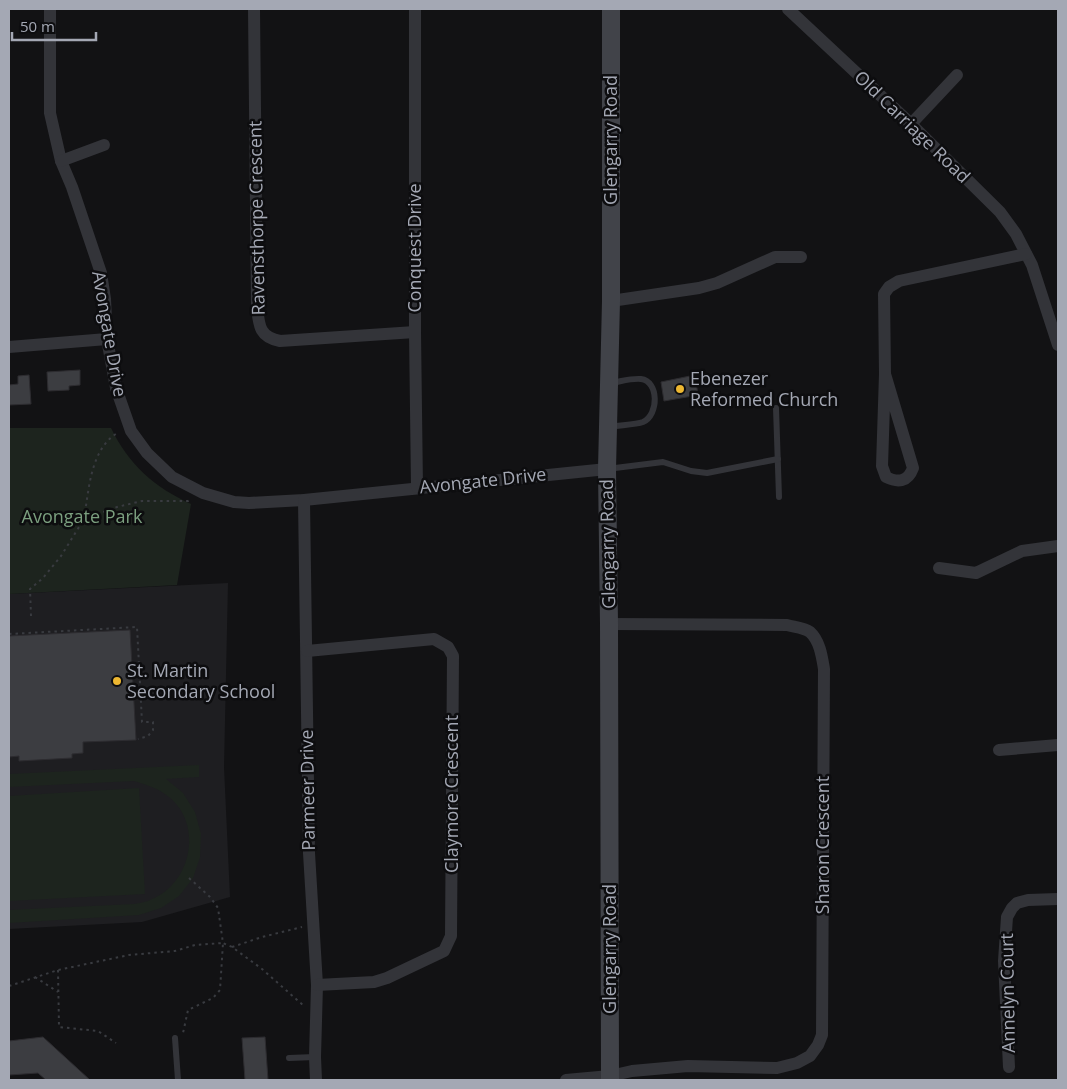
<svg xmlns="http://www.w3.org/2000/svg" width="1067" height="1089" font-family="'Open Sans',sans-serif">
	<style>
		.built { fill: #1e1e21 }
		.green { fill: #1d241e }
		.building { fill: #3c3d41; stroke: #2d2c30 }
		.lines { fill: none; stroke-linecap: round; stroke-linejoin: round }
		.path { stroke: #393b40; stroke-width: 2; stroke-dasharray: 2.5 4; stroke-linecap: butt }
		.lane { stroke: #333439; stroke-width: 6 }
		.street { stroke: #333439; stroke-width: 12 }
		.secondary { stroke: #414349; stroke-width: 18 }
		.poi-dot { fill: #edb731; stroke: #0d0d0f; stroke-width: 2 }
		.labels { text-anchor: middle; stroke-width: 5; stroke-linejoin: round; paint-order: stroke }
		.street-label { font-size: 18px; fill: #a4a8b4; stroke: #0d0d0f }
		.poi-label { font-size: 18px; fill: #a4a8b4; stroke: #0d0d0f; text-anchor: start }
		.park-label { font-size: 18px; fill: #7b9f7f; stroke: #0d0d0f }
	</style>
	<rect width="100%" height="100%" fill="#121214"/>
	<path class="built" d="M228 583 224 767 230 897 142 922 9 929V594Z"/>
	<g class="green">
		<path d="M9 428H111C129 465 154 487 191 504L177 585 9 594Z"/>
		<path d="M199 765V777L166 779 183 793 195 812 201 834 200 857 193 878 179 896 161 908 139 915 9 923V910L134 904C140 903 147 902 152 899 192 883 203 824 169 797 158 788 147 785 134 781L9 787V774Z"/>
		<path d="M139 788 145 894 9 901V796Z"/>
	</g>
	<g class="building">
		<path d="M80 370V385L69 386V390L48 391 47 372Z"/>
		<path d="M29 375 31 404 9 405V385L18 384V376Z"/>
		<path d="M695 375 698 395 664 401 661 382Z"/>
		<path d="M130 630 136 740 83 742V753L72 754V758L19 761V756L9 757V636Z"/>
		<path d="M43 1037 90 1080H46L38 1073 9 1075V1041Z"/>
		<path d="M265 1037 268 1080H245L242 1038Z"/>
	</g>
	<g class="lines">
		<g class="path">
			<path d="M84 519C89 490 90 448 119 432"/>
			<path d="M31 616 30 589 43 578 61 556 84 519 117 507 142 501H188L190 500"/>
			<path d="M9 634 137 627 142 722H153V730L148 736 138 739"/>
			<path d="M189 878 210 897 218 908 223 943 232 947 262 969 304 1006"/>
			<path d="M232 947 262 937 302 927"/>
			<path d="M58 970 59 1027 98 1031 116 1043"/>
			<path d="M35 977 58 992"/>
			<path d="M9 986 58 970 129 955 175 951 195 945 223 943 220 990 213 998 188 1010 183 1033"/>
		</g>
		<g class="lane">
			<path d="M776 408 779 497"/>
			<path d="M609 427C618 425 635 425 643 422 659 415 659 381 641 379 631 378 619 382 610 383"/>
			<path d="M607 469 663 462 691 471 707 473 778 459"/>
			<path d="M175 1038 178 1080"/>
			<path d="M289 1058 315 1057"/>
		</g>
		<g class="street">
			<path d="M50 9V113L61 161 72 187 101 273 105 299 107 339 116 388 131 431 147 453 172 477 203 493 234 502 249 503 304 500 607 469"/>
			<path d="M254 9 257 307C259 325 259 337 280 341L415 332"/>
			<path d="M415 9V332L417 487"/>
			<path d="M788 9 911 124 1000 212 1016 234 1032 265 1058 345"/>
			<path d="M911 124 957 75"/>
			<path d="M61 161 104 145"/>
			<path d="M611 301 699 288 717 283 775 257H801"/>
			<path d="M9 347 107 339"/>
			<path d="M885 374 913 468C908 482 898 483 886 477L882 466 885 374 884 294 889 287 899 281 1026 254"/>
			<path d="M304 500 309 853 317 985 315 1057 316 1080"/>
			<path d="M939 568 976 573 1022 551 1058 546"/>
			<path d="M307 651 434 639 448 647 453 656 451 936 444 951 387 978 374 982 317 985"/>
			<path d="M999 750 1058 745"/>
			<path d="M1009 1067 1004 961 1007 917 1012 908 1017 903 1028 900 1058 899"/>
			<path d="M566 1080 610 1076 632 1071 688 1066 777 1068 797 1063 810 1056 818 1045 822 1035 824 669C822 657 820 641 810 632 805 628 794 627 787 625L609 624"/>
		</g>
		<path class="secondary" d="M610 1080 609 624 607 469 611 301V9"/>
	</g>
	<g class="poi-dot">
		<circle cx="680" cy="389" r="5"/>
		<circle cx="117" cy="681" r="5"/>
	</g>
	<g class="labels">
		<g class="street-label">
			<text transform="translate(912 127) rotate(44)" y="6">Old Carriage Road</text>
			<text transform="translate(611 140) rotate(-90)" y="6">Glengarry Road</text>
			<text transform="translate(257 218) rotate(-91)" y="6">Ravensthorpe Crescent</text>
			<text transform="translate(415 248) rotate(-90)" y="6">Conquest Drive</text>
			<text transform="translate(109 334) rotate(80)" y="6">Avongate Drive</text>
			<text transform="translate(483 481) rotate(-6)" y="6">Avongate Drive</text>
			<text transform="translate(608 544) rotate(-91)" y="6">Glengarry Road</text>
			<text transform="translate(308 790) rotate(-91)" y="6">Parmeer Drive</text>
			<text transform="translate(452 794) rotate(-90)" y="6">Claymore Crescent</text>
			<text transform="translate(823 845) rotate(-90)" y="6">Sharon Crescent</text>
			<text transform="translate(610 949) rotate(-90)" y="6">Glengarry Road</text>
			<text transform="translate(1008 993) rotate(-91)" y="6">Annelyn Court</text>
		</g>
		<g class="poi-label">
			<text x="690" y="385">Ebenezer<tspan x="690" dy="21">Reformed Church</tspan></text>
			<text x="127" y="677">St. Martin<tspan x="127" dy="21">Secondary School</tspan></text>
		</g>
		<g class="park-label">
			<text x="82" y="523">Avongate Park</text>
		</g>
	</g>
	<rect width="1067" height="1089" fill="none" stroke="#a4a8b4" stroke-width="20"/>
	<path d="M12 32v8h84v-8" fill="none" stroke="#a4a8b4" stroke-width="2.5"/>
	<text x="20" y="32" font-size="15" fill="#a4a8b4" stroke="#0d0d0f" stroke-width="4" paint-order="stroke">50 m</text>
</svg>
